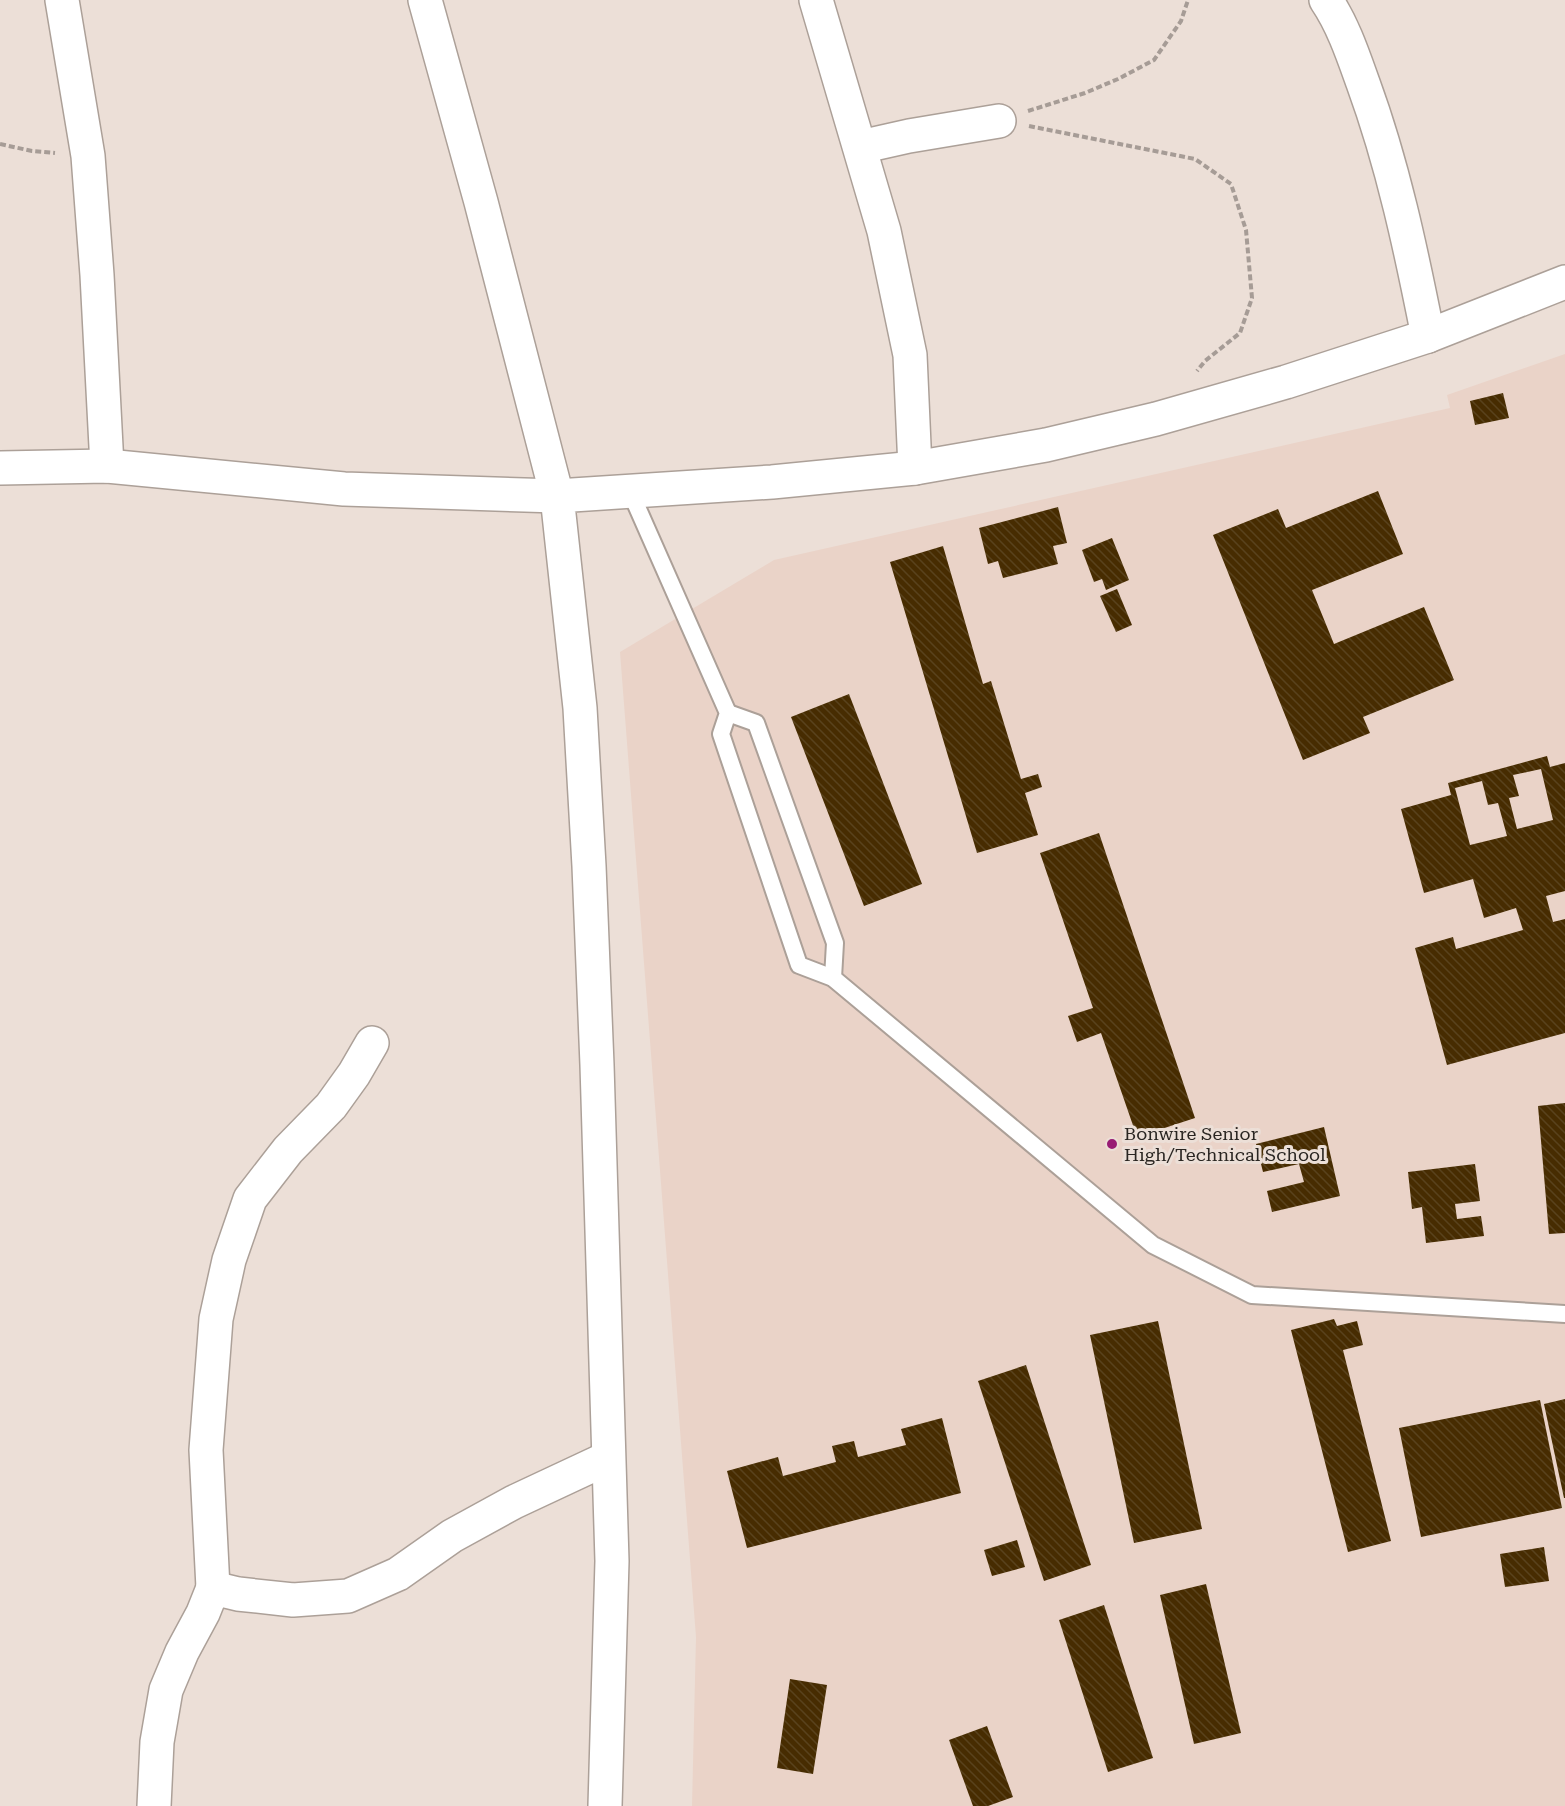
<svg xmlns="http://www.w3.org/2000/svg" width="1565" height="1806" font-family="'Roboto Serif',serif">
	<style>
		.education { fill: #ead3c8 }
		.building { fill: url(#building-back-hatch); fill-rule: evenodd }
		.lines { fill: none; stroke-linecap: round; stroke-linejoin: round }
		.service-casing { stroke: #aca098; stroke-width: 20 }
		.minor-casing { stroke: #aca098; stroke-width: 36 }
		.tertiary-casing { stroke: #aca098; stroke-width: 36 }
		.path { stroke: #a69c96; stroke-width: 4; stroke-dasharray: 6 3; stroke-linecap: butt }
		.service { stroke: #fff; stroke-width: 16 }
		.minor { stroke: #fff; stroke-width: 33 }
		.tertiary { stroke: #fff; stroke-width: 33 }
		.poi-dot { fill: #981c74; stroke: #ecdfd7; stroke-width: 2 }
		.labels { text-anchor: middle; stroke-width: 6; stroke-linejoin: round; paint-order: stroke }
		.poi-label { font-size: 18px; fill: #2a2622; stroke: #ecdfd7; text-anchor: start }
	</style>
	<defs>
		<pattern id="building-back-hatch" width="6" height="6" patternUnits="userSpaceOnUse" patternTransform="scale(1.5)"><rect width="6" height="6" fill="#472c01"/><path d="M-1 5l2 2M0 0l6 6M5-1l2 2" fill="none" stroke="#59421d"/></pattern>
	</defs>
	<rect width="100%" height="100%" fill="#ecdfd7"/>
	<path class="education" d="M1565 354V1806H692L696 1637 620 652 774 560 1450 408 1447 395Z"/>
	<g class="building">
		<path d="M1503 393 1509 418 1475 425 1470 401Z"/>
		<path d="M1378 491 1403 554 1312 590 1334 644 1424 607 1454 680 1363 717 1370 733 1303 760 1213 535 1278 509 1286 528Z"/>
		<path d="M1058 507 1067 543 1053 546 1058 564 1003 578 998 561 988 564 979 528Z"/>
		<path d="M1112 538 1129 580 1106 590 1102 579 1094 582 1082 550Z"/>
		<path d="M943 546 983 684 991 681 1021 779 1038 774 1042 787 1025 793 1038 835 977 853 890 562Z"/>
		<path d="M1117 589 1132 625 1116 632 1100 596Z"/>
		<path d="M849 694 922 884 864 906 791 717Z"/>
		<path d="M1547 756 1550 767 1565 763V891L1546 896 1553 922 1565 919V1033L1447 1065 1415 948 1453 937 1456 949 1523 930 1516 908 1484 918 1473 879 1424 893 1401 809 1451 795 1448 783ZM1541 769 1553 820 1517 829 1509 798 1519 796 1513 775ZM1482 781 1488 805 1498 803 1507 836 1470 845 1455 788Z"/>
		<path d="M1099 833 1195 1118 1137 1137 1101 1033 1077 1042 1068 1016 1093 1008 1040 853Z"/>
		<path d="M1565 1103V1233L1549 1234 1538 1106Z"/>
		<path d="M1324 1127 1340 1196 1272 1212 1267 1191 1304 1182 1299 1164 1263 1172 1256 1144Z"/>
		<path d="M1475 1164 1480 1201 1455 1204 1457 1219 1481 1216 1484 1236 1426 1243 1422 1207 1412 1209 1408 1172Z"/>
		<path d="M1334 1319 1337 1326 1357 1321 1363 1345 1343 1350 1391 1541 1348 1552 1291 1330Z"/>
		<path d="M1158 1321 1202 1529 1134 1543 1090 1335Z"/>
		<path d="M1026 1365 1091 1565 1044 1581 978 1381Z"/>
		<path d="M1565 1399V1498H1564L1544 1404Z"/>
		<path d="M1540 1400 1562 1508 1421 1537 1399 1428Z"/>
		<path d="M942 1418 961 1493 747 1548 727 1471 778 1457 783 1476 836 1462 832 1446 854 1441 858 1457 906 1445 901 1429Z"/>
		<path d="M1017 1540 1025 1567 992 1576 984 1550Z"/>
		<path d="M1544 1547 1549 1581 1505 1587 1500 1554Z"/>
		<path d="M1206 1584 1241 1733 1194 1744 1160 1595Z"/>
		<path d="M1104 1605 1153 1758 1108 1772 1059 1620Z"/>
		<path d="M790 1679 827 1685 813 1774 777 1768Z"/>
		<path d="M987 1726 1013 1797 988 1806H973L949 1740Z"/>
	</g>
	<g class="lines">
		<defs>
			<g id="service">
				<path d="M630 491 728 713 721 734 799 965 833 978 1153 1245 1252 1295 1565 1314"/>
				<path d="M728 713 756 723 835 943 833 978"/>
			</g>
			<g id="minor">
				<path d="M62 0 88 156 97 275 107 466"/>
				<path d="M816 0 884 231 910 355 915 468"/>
				<path d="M1326 0C1343 25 1353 55 1363 83 1393 165 1411 250 1428 336"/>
				<path d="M860 147 909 136 999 121"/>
				<path d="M0 468 107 466 344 489 557 496"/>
				<path d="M213 1588 206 1450 216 1319 229 1260 250 1199 288 1150 331 1106 354 1074 372 1043"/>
				<path d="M154 1806 157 1742 166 1690 182 1652 203 1613 213 1588 238 1594 293 1600 348 1596 398 1574 452 1536 514 1502 608 1458"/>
			</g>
			<g id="tertiary">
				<path d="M425 0 481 202 557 496"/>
				<path d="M605 1806 612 1561 597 1065 589 866 580 708 557 496 772 482 915 468 1046 445 1156 419 1286 382 1428 336 1565 282"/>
			</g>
		</defs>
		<use href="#service" class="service-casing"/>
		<use href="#minor" class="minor-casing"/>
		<use href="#tertiary" class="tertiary-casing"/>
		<g class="path">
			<path d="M1028 111 1085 93 1118 79 1154 60 1181 21 1188 0"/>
			<path d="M1029 126 1195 159 1231 184 1246 230 1252 298 1240 333 1205 361 1197 371"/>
			<path d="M0 144 32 151 55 153"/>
		</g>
		<use href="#service" class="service"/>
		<use href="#minor" class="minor"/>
		<use href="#tertiary" class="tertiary"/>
	</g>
	<circle class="poi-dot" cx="1112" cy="1144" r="6"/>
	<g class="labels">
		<g class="poi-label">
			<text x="1124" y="1140">Bonwire Senior<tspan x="1124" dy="21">High/Technical School</tspan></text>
		</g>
	</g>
</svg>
